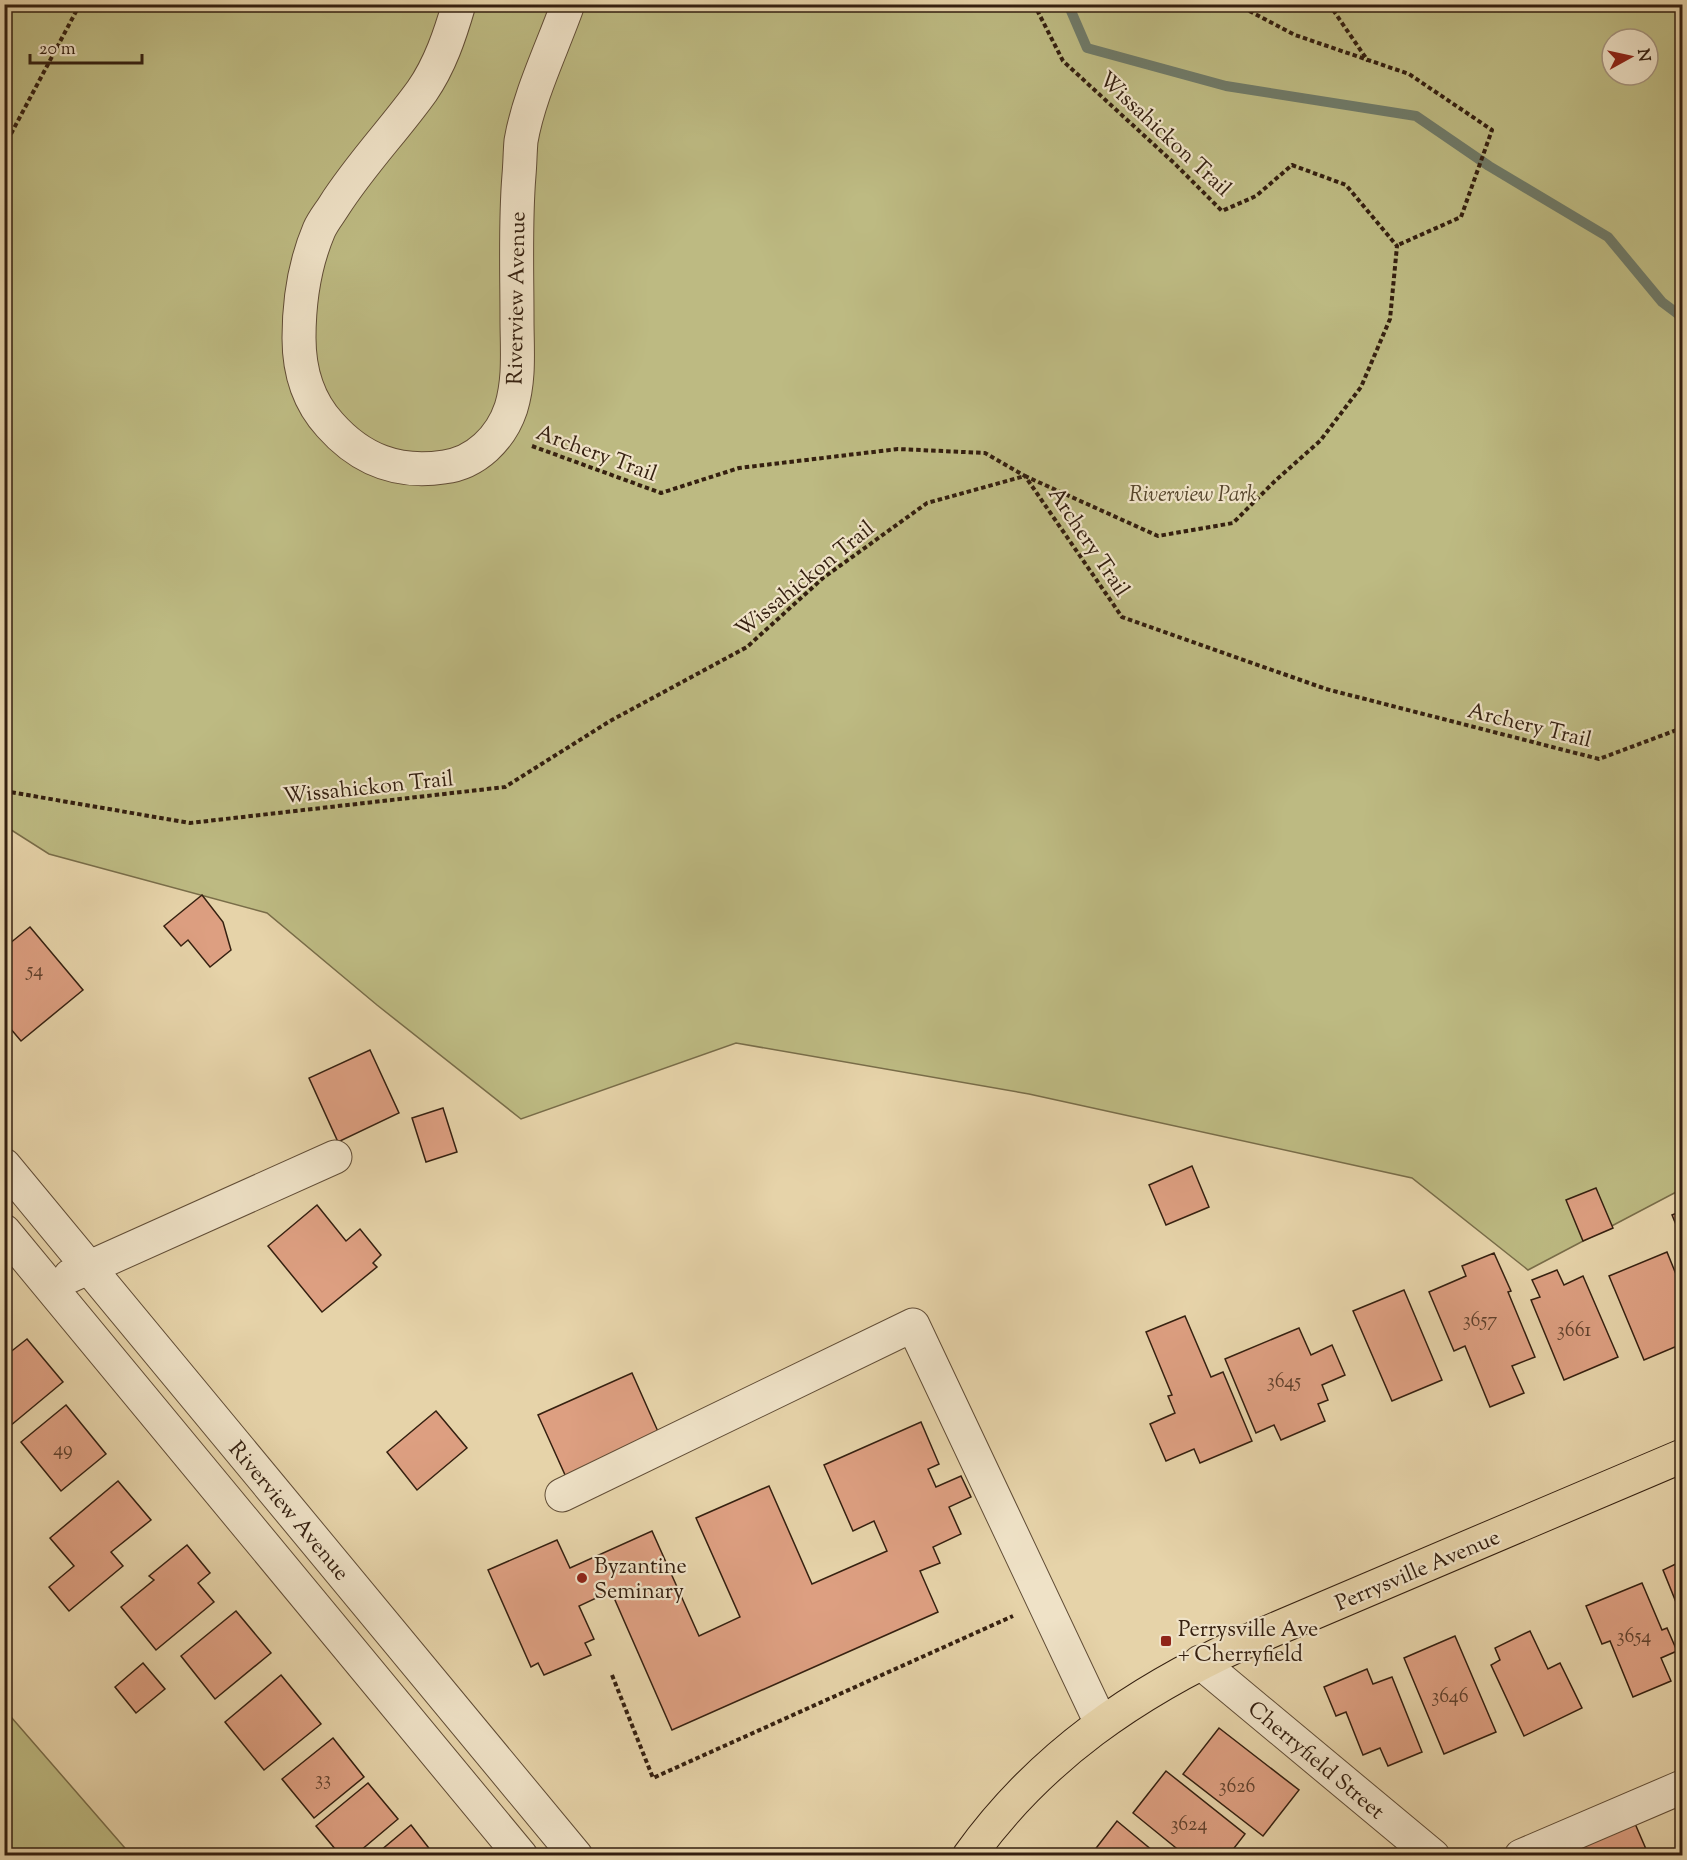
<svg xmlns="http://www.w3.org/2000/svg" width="1687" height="1860" font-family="'Sorts Mill Goudy',serif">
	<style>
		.green { fill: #bdba82; stroke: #796d49; stroke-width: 1.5; fill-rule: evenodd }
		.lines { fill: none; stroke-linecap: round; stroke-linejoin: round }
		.stream { stroke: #707b69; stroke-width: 10 }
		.building { fill: #dd9f81; stroke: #352010; stroke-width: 1.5 }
		.minor-casing { stroke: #614d36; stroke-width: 35 }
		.major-casing { stroke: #352010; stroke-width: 35 }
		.path { stroke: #352010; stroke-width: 4; stroke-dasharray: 4.5 3; stroke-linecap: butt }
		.minor { stroke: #efe2c7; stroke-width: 33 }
		.major { stroke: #e6d3a9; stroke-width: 33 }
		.poi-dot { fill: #8f2418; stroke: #efe2c7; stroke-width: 2 }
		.labels { text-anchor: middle; stroke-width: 4.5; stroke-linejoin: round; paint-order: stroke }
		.number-label { font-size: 20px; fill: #5f402c }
		.street-label { font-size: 22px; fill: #352010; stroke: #efe2c7 }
		.park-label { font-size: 22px; font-style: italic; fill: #57462c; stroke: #efe2c7 }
		.poi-label { font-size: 22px; fill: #352010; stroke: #efe2c7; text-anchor: start }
	</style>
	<rect width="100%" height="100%" fill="#e6d3a9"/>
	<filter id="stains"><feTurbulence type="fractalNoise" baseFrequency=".00333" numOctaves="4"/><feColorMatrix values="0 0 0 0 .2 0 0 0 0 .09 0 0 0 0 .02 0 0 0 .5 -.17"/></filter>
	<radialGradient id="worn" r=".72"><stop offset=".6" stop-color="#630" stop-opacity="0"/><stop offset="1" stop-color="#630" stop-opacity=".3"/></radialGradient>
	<g class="green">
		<path d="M4 5H1682V1189L1528 1270 1412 1178 1029 1094 736 1043 521 1119 377 1005 267 913 49 854 5 826ZM1612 39H1648V75H1612Z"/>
		<path d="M4 1710H5L131 1855H5Z"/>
	</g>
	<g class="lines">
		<path class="stream" d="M1068 4 1087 48 1226 86 1416 116 1489 166 1608 237 1662 302 1682 317"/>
	</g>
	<g class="building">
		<path d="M202 895 223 922 231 950 210 967 188 940 181 946 164 926Z"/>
		<path d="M30 927 83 990 21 1041 4 1021V948Z"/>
		<path d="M370 1050 399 1113 338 1142 309 1078Z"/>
		<path d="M443 1108 457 1152 426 1162 412 1118Z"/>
		<path d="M1192 1166 1209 1207 1166 1225 1149 1185Z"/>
		<path d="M1596 1188 1613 1228 1583 1241 1566 1200Z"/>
		<path d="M317 1205 346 1241 360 1229 381 1255 373 1263 377 1267 322 1312 268 1246Z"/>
		<path d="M1682 1211V1239L1672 1215Z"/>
		<path d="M1667 1252 1682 1289V1344L1644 1360 1609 1276Z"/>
		<path d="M1494 1253 1511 1291 1508 1292 1535 1357 1512 1366 1524 1393 1490 1407 1465 1346 1454 1351 1429 1292 1466 1276 1462 1266Z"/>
		<path d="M1557 1270 1564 1285 1583 1276 1618 1357 1564 1380 1531 1300 1540 1297 1532 1280Z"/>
		<path d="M1404 1290 1442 1380 1392 1401 1353 1311Z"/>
		<path d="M1185 1316 1211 1377 1223 1372 1252 1441 1200 1463 1194 1449 1166 1461 1150 1424 1175 1413 1168 1396 1172 1395 1146 1332Z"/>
		<path d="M1299 1328 1311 1355 1332 1345 1345 1375 1322 1385 1328 1400 1318 1404 1325 1421 1281 1440 1274 1425 1256 1433 1225 1359Z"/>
		<path d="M27 1339 63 1382 4 1431V1357Z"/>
		<path d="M632 1373 660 1436 566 1477 538 1415Z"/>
		<path d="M66 1405 106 1454 61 1491 21 1442Z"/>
		<path d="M436 1411 467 1448 417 1490 387 1452Z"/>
		<path d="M921 1422 939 1464 928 1469 936 1487 961 1476 971 1497 949 1507 961 1534 933 1547 940 1563 920 1571 938 1612 672 1730 611 1591 579 1606 594 1639 585 1643 591 1655 544 1675 538 1663 531 1667 488 1570 557 1540 570 1568 652 1531 699 1636 740 1617 696 1518 769 1486 812 1584 887 1551 874 1521 853 1531 824 1465Z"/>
		<path d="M118 1481 151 1520 111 1552 123 1566 69 1611 49 1587 74 1566 50 1538Z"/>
		<path d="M187 1545 210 1573 198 1583 214 1602 156 1650 121 1607 154 1580 149 1576Z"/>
		<path d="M1682 1561V1617L1663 1570Z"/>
		<path d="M1642 1583 1662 1630 1667 1628 1677 1651 1661 1658 1671 1681 1633 1697 1610 1641 1602 1644 1586 1606Z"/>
		<path d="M236 1611 271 1653 215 1699 181 1656Z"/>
		<path d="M1530 1631 1548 1669 1560 1663 1582 1708 1524 1736 1491 1665 1500 1660 1495 1648Z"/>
		<path d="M1455 1636 1496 1732 1444 1754 1404 1658Z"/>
		<path d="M143 1663 165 1689 136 1713 115 1687Z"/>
		<path d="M1367 1669 1373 1684 1392 1677 1422 1752 1388 1766 1380 1748 1363 1755 1346 1712 1336 1716 1324 1687Z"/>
		<path d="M281 1675 321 1724 264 1770 225 1722Z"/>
		<path d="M1219 1728 1299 1790 1263 1836 1183 1774Z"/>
		<path d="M333 1738 364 1777 314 1818 282 1779Z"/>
		<path d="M1166 1771 1245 1834 1228 1856H1186L1133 1813Z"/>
		<path d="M368 1783 398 1819 354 1856H341L316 1826Z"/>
		<path d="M1633 1819 1649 1856H1552Z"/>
		<path d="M1117 1821 1159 1856H1090Z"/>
		<path d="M411 1825 435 1856H374Z"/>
	</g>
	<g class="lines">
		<defs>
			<g id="minor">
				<path d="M459 4C450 35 440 65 422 91 394 130 360 165 334 206 329 214 323 221 319 230 305 263 299 302 299 338 299 370 308 401 330 425 361 460 398 474 444 467 476 463 501 438 511 408 520 379 517 349 517 319 517 271 515 223 519 175 520 164 520 152 521 141 529 95 552 49 568 4"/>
				<path d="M4 1165 576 1856"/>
				<path d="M4 1231 521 1856"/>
				<path d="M70 1276 335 1157"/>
				<path d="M562 1495 913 1325 1101 1723"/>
				<path d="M1200 1662 1433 1856"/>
				<path d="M1521 1856 1682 1787"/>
			</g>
			<path id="major" d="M969 1856C1040 1757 1135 1692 1245 1642L1682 1456"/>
		</defs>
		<use href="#minor" class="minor-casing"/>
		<use href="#major" class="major-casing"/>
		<g class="path">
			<path d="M1236 4 1295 35 1409 74 1492 130 1461 217 1398 245"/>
			<path d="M1329 4 1368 61"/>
			<path d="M4 147 80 4"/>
			<path d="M532 446 661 493 739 468 898 449 985 453 1025 476 1122 617 1326 689 1599 759 1682 728"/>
			<path d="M4 791 190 823 505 787 610 721 747 647 823 578 927 503 1025 476 1158 536 1233 523 1276 480 1320 441 1361 387 1390 319 1397 246 1346 185 1292 165 1256 196 1222 211 1174 163 1063 61 1034 4"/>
			<path d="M612 1675 653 1778 1013 1616"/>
		</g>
		<use href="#minor" class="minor"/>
		<use href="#major" class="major"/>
	</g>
	<g class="poi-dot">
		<circle cx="582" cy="1578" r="6"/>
		<rect x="1160" y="1635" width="12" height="12" rx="3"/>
	</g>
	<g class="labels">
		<g class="number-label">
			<text x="35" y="976">54</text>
			<text x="1480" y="1326">3657</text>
			<text x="1574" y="1336">3661</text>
			<text x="1284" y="1387">3645</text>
			<text x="63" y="1455">49</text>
			<text x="1634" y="1642">3654</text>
			<text x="1450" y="1702">3646</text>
			<text x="323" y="1785">33</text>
			<text x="1237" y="1792">3626</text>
			<text x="1189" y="1830">3624</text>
		</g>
		<g class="street-label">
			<text transform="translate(1166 133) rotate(43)" y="8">Wissahickon Trail</text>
			<text transform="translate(515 298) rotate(-89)" y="8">Riverview Avenue</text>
			<text transform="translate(597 452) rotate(20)" y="8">Archery Trail</text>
			<text transform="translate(1090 541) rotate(56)" y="8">Archery Trail</text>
			<text transform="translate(804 578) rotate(-39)" y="8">Wissahickon Trail</text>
			<text transform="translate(1530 724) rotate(14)" y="8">Archery Trail</text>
			<text transform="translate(368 786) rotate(-6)" y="8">Wissahickon Trail</text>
			<text transform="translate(290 1510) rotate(50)" y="8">Riverview Avenue</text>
			<text transform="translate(1417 1569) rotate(-23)" y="8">Perrysville Avenue</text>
			<text transform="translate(1317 1759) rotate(40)" y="8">Cherryfield Street</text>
		</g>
		<g class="park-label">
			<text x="1193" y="501">Riverview Park</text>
		</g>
		<g class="poi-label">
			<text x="594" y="1573">Byzantine<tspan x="594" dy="25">Seminary</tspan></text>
			<text x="1178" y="1636">Perrysville Ave<tspan x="1178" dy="25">+ Cherryfield</tspan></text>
		</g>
	</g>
	<rect width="1687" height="1860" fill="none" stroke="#e6d3a9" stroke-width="24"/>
	<rect x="6" y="6" width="1675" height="1848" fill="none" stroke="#352010" stroke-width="3"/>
	<rect x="12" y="12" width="1663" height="1836" fill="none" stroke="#352010" stroke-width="1.5"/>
	<g transform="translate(1630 57) rotate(82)"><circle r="28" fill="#efe2c7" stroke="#a5947e" stroke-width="1.5"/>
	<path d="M0-4.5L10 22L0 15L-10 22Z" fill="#8f2418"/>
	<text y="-9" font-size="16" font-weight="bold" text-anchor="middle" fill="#352010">N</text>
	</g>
	<path d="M30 54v9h112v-9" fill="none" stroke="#352010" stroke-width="3"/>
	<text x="39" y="54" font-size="18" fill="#352010" stroke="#efe2c7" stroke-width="4.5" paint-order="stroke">20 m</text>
	<rect width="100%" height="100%" filter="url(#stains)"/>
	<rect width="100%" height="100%" fill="url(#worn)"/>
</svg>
